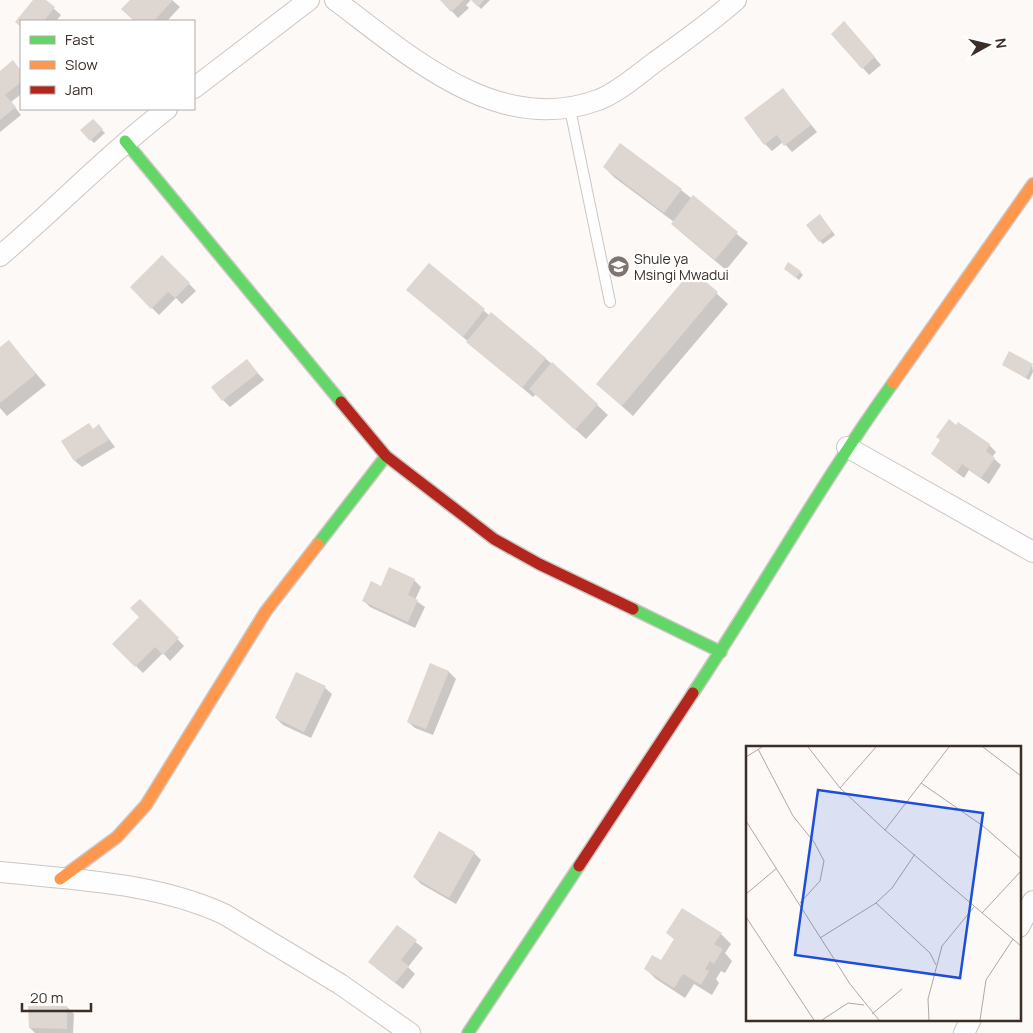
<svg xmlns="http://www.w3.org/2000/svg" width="1033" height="1033" font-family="Manrope,sans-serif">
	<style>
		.shadow { fill: #0003 }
		.building { fill: #ddd6d1 }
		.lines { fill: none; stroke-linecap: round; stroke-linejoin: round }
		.lane-casing { stroke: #cdc6c2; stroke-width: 12 }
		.street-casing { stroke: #cdc6c2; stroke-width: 22 }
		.fast-casing { stroke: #cdc6c2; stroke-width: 14 }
		.slow-casing { stroke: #cdc6c2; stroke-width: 14 }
		.jam-casing { stroke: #cdc6c2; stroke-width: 14 }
		.lane { stroke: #fffefe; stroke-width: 10 }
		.street { stroke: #fffefe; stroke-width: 20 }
		.fast { stroke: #63d668; stroke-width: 11 }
		.slow { stroke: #ff974d; stroke-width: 11 }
		.jam { stroke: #b3261e; stroke-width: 11 }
		.labels { text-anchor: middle; stroke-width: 4.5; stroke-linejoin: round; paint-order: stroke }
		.poi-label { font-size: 14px; fill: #3a2e27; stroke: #fff; text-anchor: start }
		.inset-road { fill: none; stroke: #afa8a4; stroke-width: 1 }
		.view { fill: #1d4ed8; fill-opacity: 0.15; stroke: #1d4ed8; stroke-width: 2.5 }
		.inset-edge { fill: none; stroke: #3a2e27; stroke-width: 2.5 }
	</style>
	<rect width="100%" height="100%" fill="#fdf9f7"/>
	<g class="shadow">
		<path d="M34 0H44L61 15 56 21H21V26L17 22Z"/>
		<path d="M131 0H172L180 7 167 21H136L123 9Z"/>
		<path d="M442 0H470V1L466 5 469 8 458 18Z"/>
		<path d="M473 0H490L481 9Z"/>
		<path d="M851 30 881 65 869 75 863 68Z"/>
		<path d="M13 62 21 71V94L11 102 21 115 0 132V73Z"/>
		<path d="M783 90 817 132 792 152 783 142 772 151 765 144Z"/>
		<path d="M93 121 105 133 94 143 82 130Z"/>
		<path d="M604 167 681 190 748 243 726 270 683 234 672 224 674 222 615 178Z"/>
		<path d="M823 219 835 235 823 244 820 241Z"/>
		<path d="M162 256 196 291 182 304 176 298 159 315 131 287Z"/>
		<path d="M429 264 490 316 491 314 552 364 608 415 586 439 536 394 533 397 408 290Z"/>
		<path d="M692 271 728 304 633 416 597 384Z"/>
		<path d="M788 271 800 272 803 275 799 280Z"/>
		<path d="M9 342 46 385 7 416 0 408V349Z"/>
		<path d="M247 361 264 380 230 407 223 400Z"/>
		<path d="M1004 365H1032L1033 372 1029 380Z"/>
		<path d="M89 425 94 430 99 426 115 447 82 467 75 461Z"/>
		<path d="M989 445 996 452 992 457 1001 465 989 484 969 470 964 478 932 454Z"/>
		<path d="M414 580 421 587 415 600 425 607 415 628 370 607 363 600 381 588Z"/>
		<path d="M140 600 184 646 170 661 163 653 143 673 114 644 140 617Z"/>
		<path d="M431 665 449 672 456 679 433 735 415 728 408 722Z"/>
		<path d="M325 688 332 694 311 738 283 725 276 718Z"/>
		<path d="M474 853 481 860 456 904 421 884 414 877Z"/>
		<path d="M397 927 423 948 408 967 415 974 403 989 376 968Z"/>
		<path d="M668 933 721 934 731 944 725 953 732 961 725 973 721 971 716 979 719 983 712 995 694 984 685 998 656 979 646 969 661 962 675 940Z"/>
		<path d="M67 1007 74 1014 73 1033H35L30 1028Z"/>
	</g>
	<g class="building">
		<path d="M33 0H46L55 7 44 21H21V27L15 22Z"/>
		<path d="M130 0H173L154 21H134L121 9Z"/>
		<path d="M440 0H464L451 12Z"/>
		<path d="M471 0H484L478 7Z"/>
		<path d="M844 21 875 57 862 69 831 34Z"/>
		<path d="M13 60 21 71V82L5 95 16 107 0 120V71Z"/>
		<path d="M783 88 811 125 784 146 777 135 764 145 744 118Z"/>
		<path d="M93 119 103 129 90 141 80 130Z"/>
		<path d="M620 143 682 189 664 213 603 167Z"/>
		<path d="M693 195 738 232 715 260 671 224Z"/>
		<path d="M820 214 832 232 819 242 806 225Z"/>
		<path d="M162 255 190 283 175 298 168 292 151 309 130 287Z"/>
		<path d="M788 262 801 271 796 278 784 269Z"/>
		<path d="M429 263 485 309 463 337 406 290Z"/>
		<path d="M692 270 718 292 622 406 596 384Z"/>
		<path d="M491 312 546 358 522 388 466 342Z"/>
		<path d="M9 340 36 374 0 403V347Z"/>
		<path d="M1009 351 1033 364 1026 378 1002 365Z"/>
		<path d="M247 359 258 373 222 401 211 387Z"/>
		<path d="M552 362 598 404 575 430 529 389Z"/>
		<path d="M949 419 956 425 958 422 990 444 986 451 995 458 981 478 962 464 957 472 931 454 940 440 936 437Z"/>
		<path d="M89 423 93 429 99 424 109 440 74 461 61 441Z"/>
		<path d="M389 567 415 579 408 595 418 600 408 622 362 601 371 581 381 586Z"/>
		<path d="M140 599 179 638 163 655 155 647 135 667 112 644 139 617 130 608Z"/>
		<path d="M430 663 449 671 426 729 407 722Z"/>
		<path d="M296 672 326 686 304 732 275 718Z"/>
		<path d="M439 831 475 852 449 898 413 877Z"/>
		<path d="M682 908 722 933 714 944 723 949 714 964 710 961 705 969 709 971 701 985 683 974 674 988 644 969 652 955 661 960 674 939 666 933Z"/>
		<path d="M397 925 417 940 401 960 409 966 395 983 368 962Z"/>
		<path d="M28 1006H67V1029L29 1028Z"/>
	</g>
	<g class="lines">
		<defs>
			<path id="lane" d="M570 109 610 302"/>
			<g id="street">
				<path d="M335 0C410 56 498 137 598 100 616 94 639 74 655 62 683 42 710 23 736 0"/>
				<path d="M194 88 309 0"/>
				<path d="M0 256C57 208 108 154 167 109"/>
				<path d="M847 447 1033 552"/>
				<path d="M0 872C75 880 154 882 224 914L340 984 410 1033"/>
				<path d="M1019 927 1033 901"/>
				<path d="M964 1033 971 1019"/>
			</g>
			<g id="fast">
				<path d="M125 141 341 402"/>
				<path d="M318 544 386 456"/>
				<path d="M633 609 721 652"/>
				<path d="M693 693C761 591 821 483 893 383"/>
				<path d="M468 1033 579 866"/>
			</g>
			<g id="slow">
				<path d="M893 383 1033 184"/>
				<path d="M60 879 117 837 146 805 266 611 318 544"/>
			</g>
			<g id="jam">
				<path d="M341 402 386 456 494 539 539 564 633 609"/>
				<path d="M579 866 693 693"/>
			</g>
		</defs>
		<use href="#lane" class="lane-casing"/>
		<use href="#street" class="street-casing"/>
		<use href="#fast" class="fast-casing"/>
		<use href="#slow" class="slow-casing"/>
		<use href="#jam" class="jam-casing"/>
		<use href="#lane" class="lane"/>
		<use href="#street" class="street"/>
		<use href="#fast" class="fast"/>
		<use href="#slow" class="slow"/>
		<use href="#jam" class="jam"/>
	</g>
	<defs>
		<symbol id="school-disc" viewBox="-11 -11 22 22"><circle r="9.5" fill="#7e7570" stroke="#fff"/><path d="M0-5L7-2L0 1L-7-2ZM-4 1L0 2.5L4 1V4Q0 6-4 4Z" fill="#fff"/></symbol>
	</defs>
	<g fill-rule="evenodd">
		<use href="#school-disc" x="606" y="254" width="25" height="25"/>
	</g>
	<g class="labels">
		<g class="poi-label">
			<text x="634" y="264">Shule ya<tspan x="634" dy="16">Msingi Mwadui</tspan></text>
		</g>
	</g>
	<g transform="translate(746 746)">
		<rect width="275" height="275" fill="#fdf9f7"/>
		<path class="inset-road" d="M62 1 94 42 139 84 275 200M237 1 275 30M12 3 47 70 68 96 78 115 74 135 54 157M0 11 16 1M175 37 237 80 275 113M94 42 130 1M0 75 104 238 133 274M139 84 203 1M0 148 31 122M130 157 184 207 190 219M236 167 275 125M0 171 68 274M74 192 130 157 146 142 169 108M126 268 156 243M76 274 102 257 118 259M183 274 182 253 196 200 228 161M234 274 240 234 267 193"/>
		<path class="view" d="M72 44 237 67 214 232 49 209Z"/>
		<rect width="275" height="275" class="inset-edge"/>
	</g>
	<rect x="20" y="20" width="175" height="90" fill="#ffffff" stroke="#b0aba9"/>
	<rect x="30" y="36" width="25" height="8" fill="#63d668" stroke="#b0aba9"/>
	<text x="65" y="45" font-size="15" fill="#3a2e27">Fast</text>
	<rect x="30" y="61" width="25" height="8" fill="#ff974d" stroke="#b0aba9"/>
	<text x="65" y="70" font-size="15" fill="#3a2e27">Slow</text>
	<rect x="30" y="86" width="25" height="8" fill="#b3261e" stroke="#b0aba9"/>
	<text x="65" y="95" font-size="15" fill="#3a2e27">Jam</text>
	<g transform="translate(988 45) rotate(82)" stroke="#ffffff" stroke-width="4" paint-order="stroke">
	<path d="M0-4L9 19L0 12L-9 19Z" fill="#3a2e27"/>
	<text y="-8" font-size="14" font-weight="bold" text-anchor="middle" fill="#3a2e27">N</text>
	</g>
	<path d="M22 1003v8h69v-8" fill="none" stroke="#3a2e27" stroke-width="2.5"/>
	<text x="30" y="1003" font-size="15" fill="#3a2e27" stroke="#ffffff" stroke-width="4" paint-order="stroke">20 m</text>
</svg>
